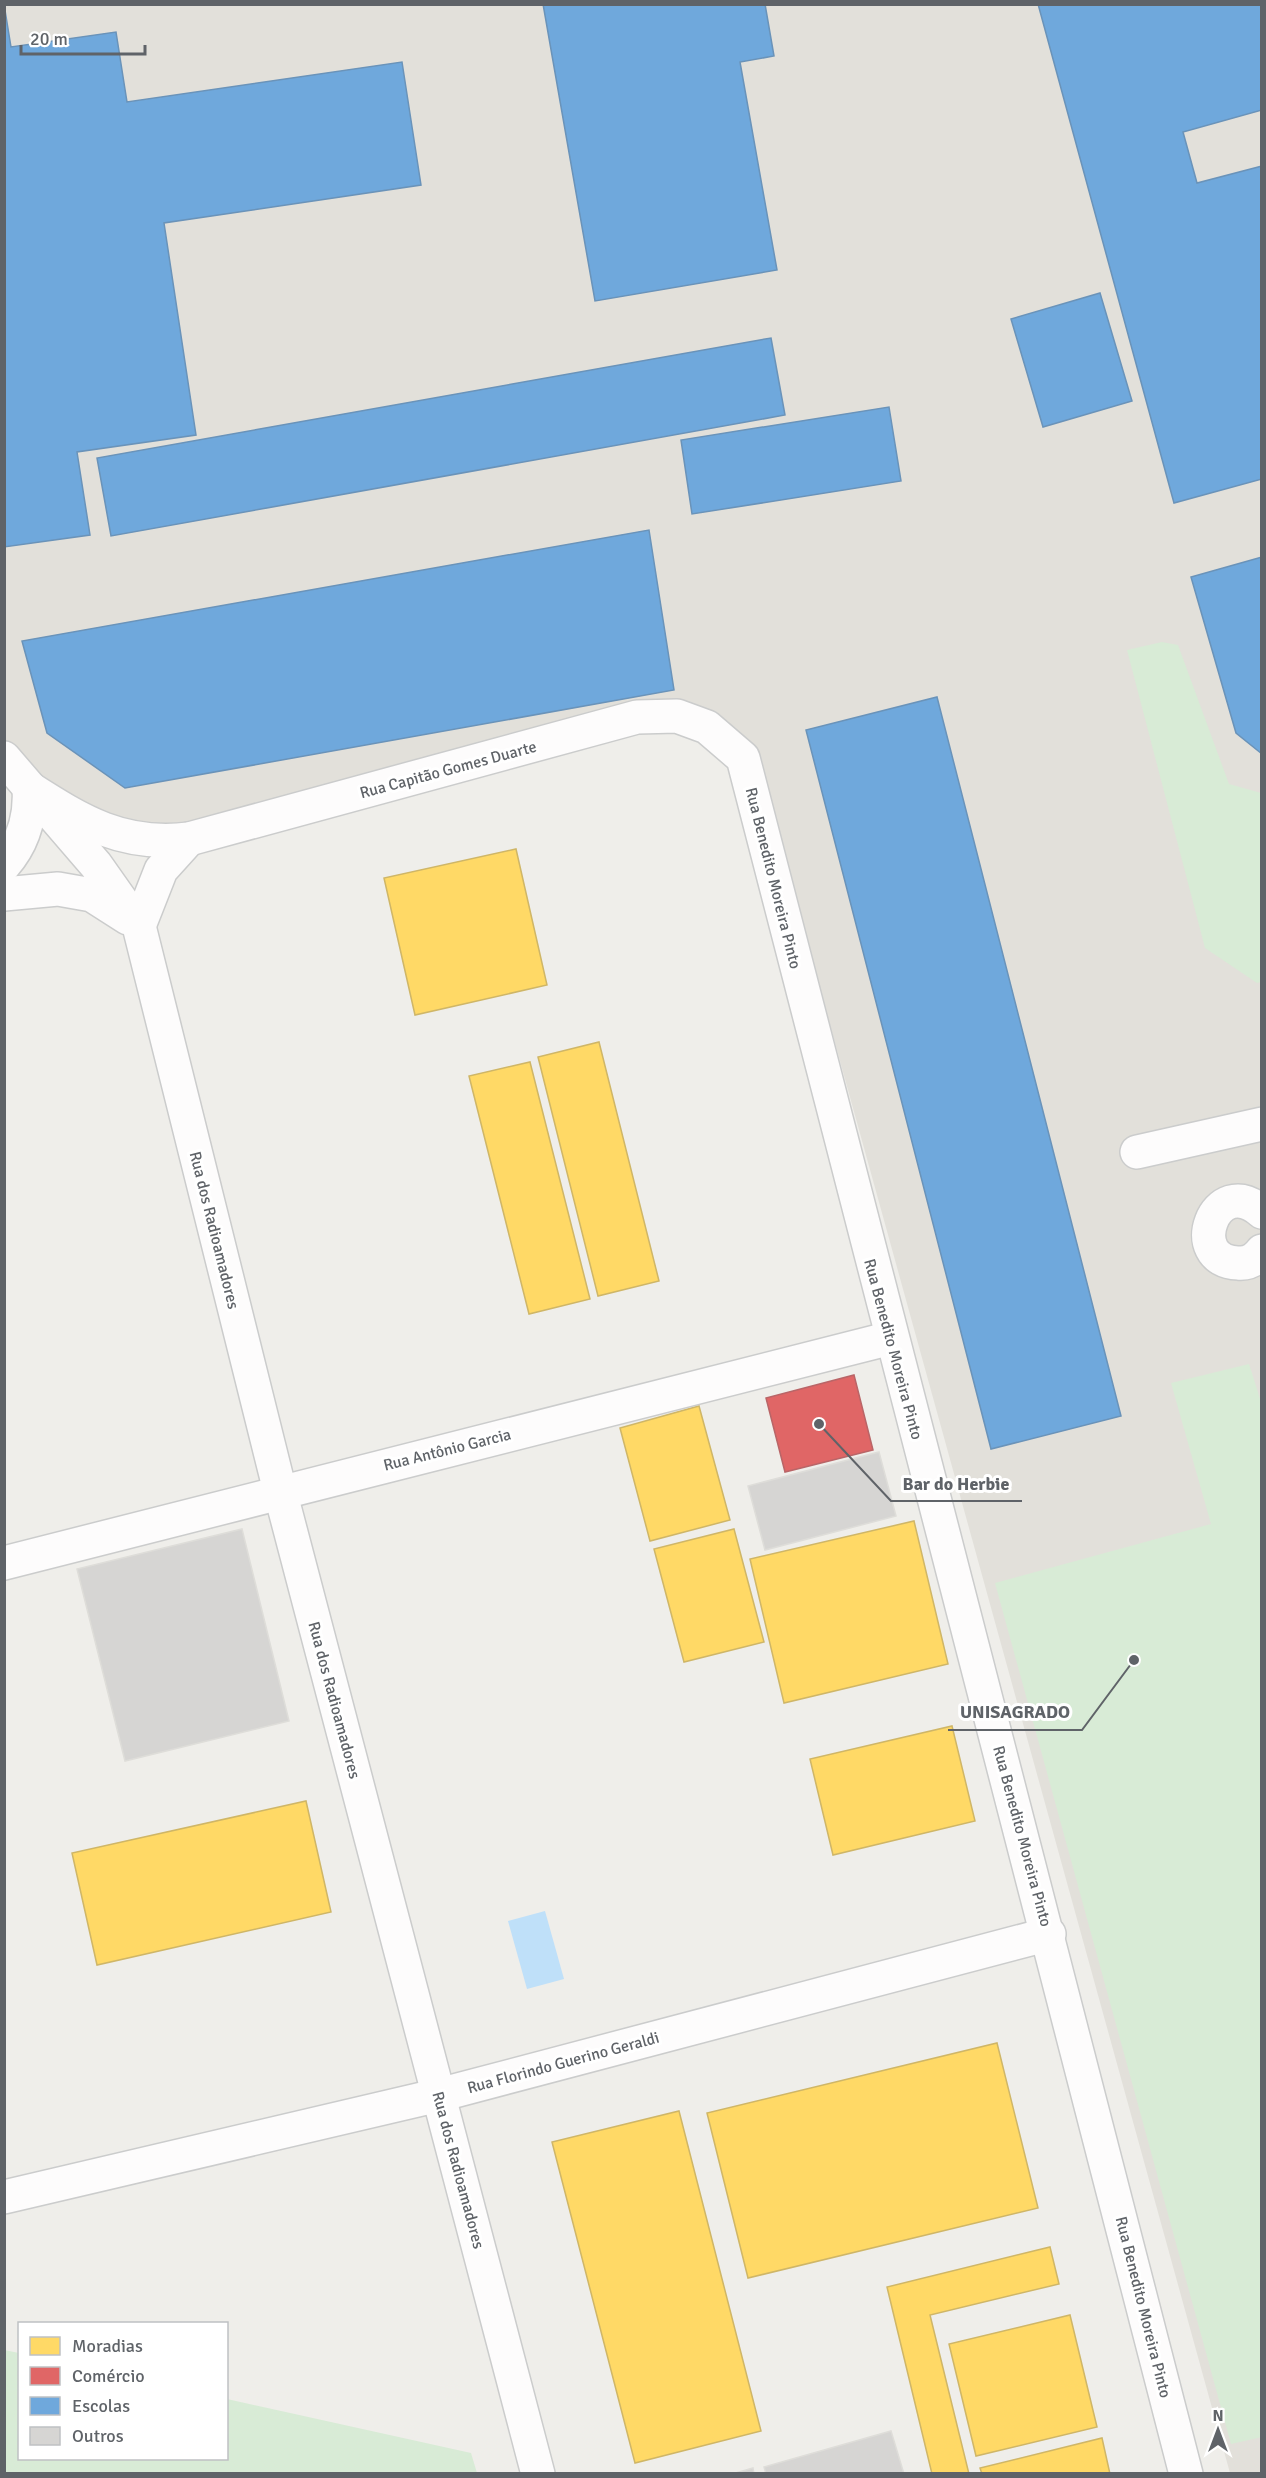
<svg xmlns="http://www.w3.org/2000/svg" width="1266" height="2478" font-family="Signika,sans-serif">
	<style>
		.education { fill: #e2e0da }
		.green { fill: #d8ebd6 }
		.water { fill: #bfe0f9 }
		.homes { fill: #ffd966; stroke: #cfb667; stroke-width: 1.5 }
		.shops { fill: #e06666; stroke: #b96567; stroke-width: 1.5 }
		.schools { fill: #6fa8dc; stroke: #6a93b9; stroke-width: 1.5 }
		.building { fill: #d6d5d3; stroke: #deddd9; stroke-width: 1.5 }
		.lines { fill: none; stroke-linecap: round; stroke-linejoin: round }
		.minor-casing { stroke: #cbcccc; stroke-width: 36 }
		.minor { stroke: #fdfcfc; stroke-width: 33 }
		.labels { text-anchor: middle; stroke-width: 6; stroke-linejoin: round; paint-order: stroke }
		.street-label { font-size: 16px; fill: #5f6368; stroke: #fff }
		.leader { fill: none; stroke: #5f6368; stroke-width: 2 }
		.callout-dot { fill: #5f6368; stroke: #fff; stroke-width: 2 }
		.callout-label { font-size: 18px; text-anchor: middle; font-weight: bold; fill: #5f6368; stroke: #fff; stroke-width: 6; stroke-linejoin: round; paint-order: stroke }
	</style>
	<rect width="100%" height="100%" fill="#efeeea"/>
	<path class="education" d="M4 5H1261V2473H1230L753 746 672 707 120 847 5 744Z"/>
	<g class="green">
		<path d="M1162 642 1178 645 1229 784 1261 793V982L1257 983 1205 948 1127 650Z"/>
		<path d="M1249 1364 1262 1405V2437L1231 2444 995 1583 1211 1524 1171 1383Z"/>
		<path d="M4 2350 19 2353 20 2458H226L227 2399 471 2453 477 2473H5Z"/>
	</g>
	<path class="water" d="M545 1911 564 1979 527 1989 508 1921Z"/>
	<g class="homes">
		<path d="M516 849 547 985 415 1015 384 878Z"/>
		<path d="M599 1042 659 1281 598 1296 538 1057Z"/>
		<path d="M530 1062 590 1299 529 1314 469 1076Z"/>
		<path d="M699 1406 730 1520 650 1541 620 1428Z"/>
		<path d="M914 1521 948 1664 784 1703 750 1559Z"/>
		<path d="M734 1529 764 1642 684 1662 654 1549Z"/>
		<path d="M952 1726 975 1821 833 1855 810 1759Z"/>
		<path d="M306 1801 331 1912 97 1965 72 1853Z"/>
		<path d="M997 2043 1038 2208 748 2278 707 2113Z"/>
		<path d="M679 2111 761 2431 635 2463 552 2142Z"/>
		<path d="M1050 2247 1059 2284 930 2315 969 2474H932L887 2287Z"/>
		<path d="M1070 2315 1097 2427 976 2456 949 2344Z"/>
		<path d="M1102 2438 1110 2474H982L980 2468Z"/>
	</g>
	<path class="shops" d="M854 1375 873 1450 785 1472 766 1398Z"/>
	<g class="schools">
		<path d="M4 4 11 47 116 32 127 102 402 62 421 185 164 223 196 435 77 452 90 535 4 547Z"/>
		<path d="M543 4H765L774 56 740 62 777 270 595 301Z"/>
		<path d="M1038 4H1262V110L1183 132 1197 183 1262 166V479L1174 503Z"/>
		<path d="M1100 293 1132 401 1043 427 1011 319Z"/>
		<path d="M771 338 785 415 111 536 97 458Z"/>
		<path d="M889 407 901 481 692 514 681 440Z"/>
		<path d="M649 530 674 690 125 788 47 733 22 641Z"/>
		<path d="M1262 557V754L1236 733 1191 577Z"/>
		<path d="M937 697 1121 1416 991 1449 806 730Z"/>
	</g>
	<g class="building">
		<path d="M879 1452 896 1516 765 1550 748 1486Z"/>
		<path d="M242 1529 289 1721 125 1761 77 1569Z"/>
		<path d="M891 2431 904 2474H766L764 2467Z"/>
		<path d="M753 2468 754 2474H732Z"/>
	</g>
	<g class="lines">
		<defs>
			<g id="minor">
				<path d="M4 758 96 865 139 926 280 1491 538 2474"/>
				<path d="M29 788C82 822 123 847 189 839L637 717 677 716 707 727 743 758C889 1330 1041 1901 1186 2474"/>
				<path d="M4 865C24 842 31 817 29 788"/>
				<path d="M4 894 58 889 92 895 128 918"/>
				<path d="M139 926 161 870 189 839"/>
				<path d="M1137 1152 1262 1124"/>
				<path d="M1262 1212C1214 1170 1183 1262 1238 1263 1248 1264 1256 1259 1262 1251"/>
				<path d="M4 1563 891 1338"/>
				<path d="M4 2197 439 2095 1049 1934"/>
			</g>
		</defs>
		<use href="#minor" class="minor-casing"/>
		<use href="#minor" class="minor"/>
	</g>
	<g class="labels">
		<g class="street-label">
			<text transform="translate(448 769) rotate(-15)" y="6">Rua Capitão Gomes Duarte</text>
			<text transform="translate(774 878) rotate(76)" y="6">Rua Benedito Moreira Pinto</text>
			<text transform="translate(215 1230) rotate(76)" y="6">Rua dos Radioamadores</text>
			<text transform="translate(894 1349) rotate(75)" y="6">Rua Benedito Moreira Pinto</text>
			<text transform="translate(447 1449) rotate(-14)" y="6">Rua Antônio Garcia</text>
			<text transform="translate(335 1700) rotate(75)" y="6">Rua dos Radioamadores</text>
			<text transform="translate(1023 1836) rotate(75)" y="6">Rua Benedito Moreira Pinto</text>
			<text transform="translate(563 2062) rotate(-15)" y="6">Rua Florindo Guerino Geraldi</text>
			<text transform="translate(459 2170) rotate(75)" y="6">Rua dos Radioamadores</text>
			<text transform="translate(1144 2307) rotate(76)" y="6">Rua Benedito Moreira Pinto</text>
		</g>
	</g>
	<path class="leader" d="M819 1424L891 1501H1022M1134 1660L1082 1730H948"/>
	<g class="callout-dot">
		<circle cx="819" cy="1424" r="6"/>
		<circle cx="1134" cy="1660" r="6"/>
	</g>
	<g class="callout-label">
		<text x="956" y="1490">Bar do Herbie</text>
		<text x="1015" y="1718">UNISAGRADO</text>
	</g>
	<rect width="1266" height="2478" fill="none" stroke="#5f6368" stroke-width="12"/>
	<rect x="18" y="2322" width="210" height="138" fill="#ffffff" stroke="#bfc1c3" stroke-width="1.5"/>
	<rect x="30" y="2337" width="30" height="18" fill="#ffd966" stroke="#bfc1c3" stroke-width="1.5"/>
	<text x="72" y="2352" font-size="18" fill="#5f6368">Moradias</text>
	<rect x="30" y="2367" width="30" height="18" fill="#e06666" stroke="#bfc1c3" stroke-width="1.5"/>
	<text x="72" y="2382" font-size="18" fill="#5f6368">Comércio</text>
	<rect x="30" y="2397" width="30" height="18" fill="#6fa8dc" stroke="#bfc1c3" stroke-width="1.5"/>
	<text x="72" y="2412" font-size="18" fill="#5f6368">Escolas</text>
	<rect x="30" y="2427" width="30" height="18" fill="#d6d5d3" stroke="#bfc1c3" stroke-width="1.5"/>
	<text x="72" y="2442" font-size="18" fill="#5f6368">Outros</text>
	<g transform="translate(1218 2430)" stroke="#ffffff" stroke-width="4.5" paint-order="stroke">
	<path d="M0-4.5L10 22L0 15L-10 22Z" fill="#5f6368"/>
	<text y="-9" font-size="16" font-weight="bold" text-anchor="middle" fill="#5f6368">N</text>
	</g>
	<path d="M21 45v9h124v-9" fill="none" stroke="#5f6368" stroke-width="3"/>
	<text x="30" y="45" font-size="18" fill="#5f6368" stroke="#ffffff" stroke-width="4.5" paint-order="stroke">20 m</text>
</svg>
